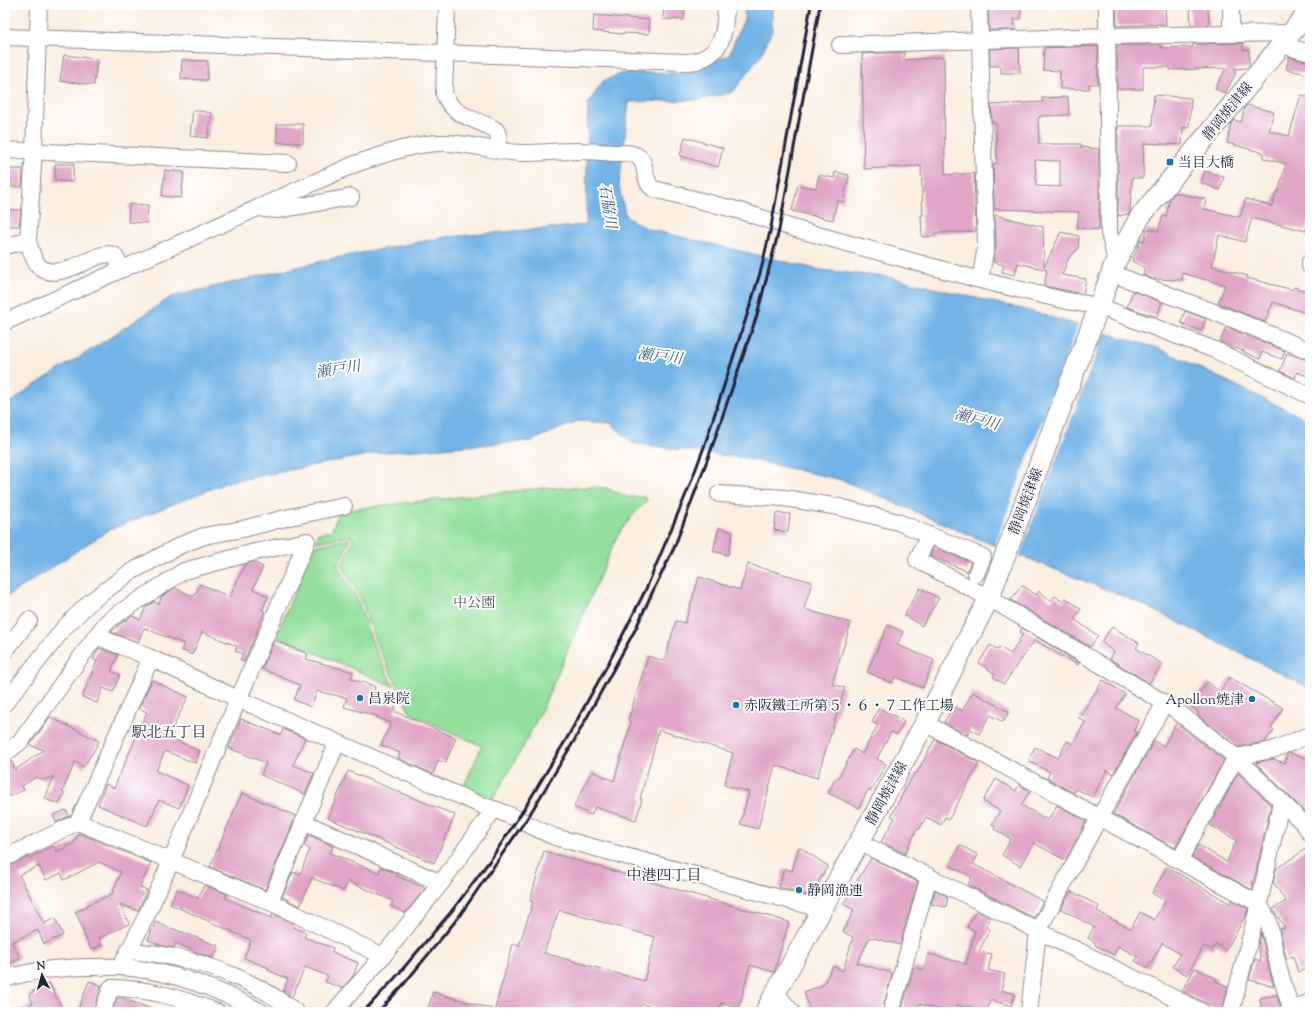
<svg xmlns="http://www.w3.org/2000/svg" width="1315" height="1017" font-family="'Sorts Mill Goudy','Noto Serif JP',serif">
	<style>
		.green { fill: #93e09c; stroke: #5a816c }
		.water { fill: #72b4e7; stroke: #4a6b91 }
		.pier { fill: #faeee0 }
		.building { fill: #e0a5c7; fill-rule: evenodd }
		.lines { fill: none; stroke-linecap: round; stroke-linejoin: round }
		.minor-casing { stroke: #8e888e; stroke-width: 18 }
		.major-casing { stroke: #8e888e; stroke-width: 22 }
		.minor { stroke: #fff; stroke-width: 16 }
		.major { stroke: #fff; stroke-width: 20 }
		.rail { stroke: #22223b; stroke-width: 3 }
		.poi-dot { fill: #1f6fb2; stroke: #fff; stroke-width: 1.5 }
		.labels { text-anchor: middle; stroke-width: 4; stroke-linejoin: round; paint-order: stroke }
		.street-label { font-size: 14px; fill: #22223b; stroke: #fff }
		.poi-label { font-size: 14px; fill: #22223b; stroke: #fff; text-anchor: start }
		.park-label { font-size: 14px; fill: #445b58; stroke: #fff }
		.water-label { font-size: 15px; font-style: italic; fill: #425c80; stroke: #fff }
		.neighbourhood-label { font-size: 15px; fill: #22223b; stroke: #fff }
	</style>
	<rect width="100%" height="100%" fill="#fff"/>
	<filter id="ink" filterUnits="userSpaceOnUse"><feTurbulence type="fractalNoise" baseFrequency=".025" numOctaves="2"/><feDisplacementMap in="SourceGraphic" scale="8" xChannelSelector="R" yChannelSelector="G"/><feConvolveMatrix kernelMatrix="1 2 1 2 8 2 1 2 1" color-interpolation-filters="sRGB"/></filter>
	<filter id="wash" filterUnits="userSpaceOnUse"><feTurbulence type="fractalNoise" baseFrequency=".012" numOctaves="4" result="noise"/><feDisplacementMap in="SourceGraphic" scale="16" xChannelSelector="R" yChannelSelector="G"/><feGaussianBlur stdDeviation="0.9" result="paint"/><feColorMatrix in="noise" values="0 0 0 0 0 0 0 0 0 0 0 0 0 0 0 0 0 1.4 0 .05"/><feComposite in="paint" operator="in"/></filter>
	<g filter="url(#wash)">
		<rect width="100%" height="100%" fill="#faeee0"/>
		<g class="green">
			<path d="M592 487 606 488 627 497H645L647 501 633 515 617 536 544 705 523 747 490 804 461 792 482 746 410 713 374 638 361 599 342 565 353 540 351 536 316 542 319 533 332 531 338 512 369 507 542 488Z"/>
			<path d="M350 539 338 566 358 600 371 639 393 686 276 636 314 546Z"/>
		</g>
		<path class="water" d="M745 5H772V31L761 55 733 92 699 100 629 102 619 187 626 217 648 229 820 270 888 277 1026 310 1158 348 1310 421V688L1135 601 986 542 842 480 744 458 632 443 611 423 578 421 531 441 378 453 228 482 109 530 5 598V403L13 401 27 390 100 344 171 297 335 258 446 237 586 225 588 104 603 81 623 73 689 72 729 55 744 19Z"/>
		<path class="pier" d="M1079 323 1105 331 1019 557 994 547Z"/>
		<g id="blocks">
			<g class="building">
				<path d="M664 5 685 6 684 20 663 19Z"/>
				<path d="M988 5H1021V19H1014L1015 30H989Z"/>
				<path d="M1116 5H1165L1166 24 1117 26Z"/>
				<path d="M1208 6 1209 25H1191L1190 7Z"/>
				<path d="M594 15 649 20V34L622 33V34L593 31Z"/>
				<path d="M1243 43V50H1249V66L1247 68 1235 69V75L1225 93 1215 89 1226 68 1170 70V67H1143V89H1117V45H1161V48L1193 47V44Z"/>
				<path d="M1098 46V84H1089V89H1060V71L1043 70 1044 48Z"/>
				<path d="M1019 48 1020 73H1001V66H990V49Z"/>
				<path d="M904 52V60L944 57 945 175 974 173 976 231 956 233V232L935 233V236L922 237 921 215H923L921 166 864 169 862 54Z"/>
				<path d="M64 55 97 59 94 85 60 81Z"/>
				<path d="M1289 57 1310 62V75L1286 69Z"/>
				<path d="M182 60 208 61 207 80 181 79Z"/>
				<path d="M1154 95 1191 98 1189 128 1183 127 1182 145 1144 143 1143 178H1132L1130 211 1129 214 1118 216V126H1152Z"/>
				<path d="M1301 95 1310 98V215L1306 231 1252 218 1245 242 1219 235 1212 266 1248 276 1247 278 1293 290 1294 287 1310 292V300L1306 313 1273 302 1265 322 1218 303 1225 285 1182 273V280L1153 279 1143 275 1145 268 1132 261 1139 244 1140 240 1144 241 1147 229 1158 231 1163 216 1166 217 1170 199 1175 193 1206 199 1204 209 1240 217 1246 199 1272 206 1276 192H1278L1286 164 1263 158 1264 153 1227 143 1231 124 1234 120 1241 122 1245 107 1247 105 1274 112 1269 131 1289 136Z"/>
				<path d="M1068 97 1069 115 1040 116V118H1038L1039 144H1081V147L1099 149V230L1077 228 1079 212 994 209 993 164 997 163 996 123H992L991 105 1043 102 1042 98ZM1035 160 1060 161V187L1036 186Z"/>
				<path d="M193 110 212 113 208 138 190 136Z"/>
				<path d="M277 124H303V143L277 142Z"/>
				<path d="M685 137 723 148 718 167 680 156Z"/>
				<path d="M55 164H74L73 182 55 181Z"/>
				<path d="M9 169H23L22 187H9Z"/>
				<path d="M165 170 184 172 181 198 162 196Z"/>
				<path d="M1205 171 1224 177 1220 190 1201 183Z"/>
				<path d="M835 172 849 175 843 202 837 200 833 220 792 211 798 185 816 188 819 175 834 178Z"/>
				<path d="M129 204 148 205 147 223 128 222Z"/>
				<path d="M7 210H21L19 226H6Z"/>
				<path d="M995 215 1043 227 1044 267 1061 232 1079 236 1078 249 1069 257 1062 275 1086 279 1083 294 1044 286 1047 270 1018 263 1015 275 1002 272 1004 265 993 262 996 247Z"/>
				<path d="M1133 291 1162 302 1157 317 1127 307Z"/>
				<path d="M1185 311 1206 319 1201 331 1181 323Z"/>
				<path d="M1226 327 1285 351 1282 359 1262 352 1260 359 1244 352V351L1220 342Z"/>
				<path d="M1287 353 1310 361V377L1297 372 1295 378 1280 371Z"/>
				<path d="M776 513 790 514 788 532 774 530Z"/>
				<path d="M719 528 733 532 728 555 713 551Z"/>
				<path d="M934 547 971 562 967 571 930 556Z"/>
				<path d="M253 562 263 567 253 589 268 596 262 610 265 611 257 631 244 662 240 660 243 654 235 651 237 646 202 632 192 655 181 650 184 644 144 628 138 642 111 632 122 623 125 620 127 621 128 619 132 616 140 620 146 607 154 602 159 604 162 596 175 588 194 597 200 584 230 597 245 564Z"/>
				<path d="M748 564 812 582 804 609 851 623 832 684 845 688 817 778 775 765 758 829 740 824 749 792 724 785 733 753 659 730 640 799H642L636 820 595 807 591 815 574 807 592 771 614 781 631 722 628 721 648 656 664 661 676 621 685 623 699 577 740 590Z"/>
				<path d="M1022 585 1036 595 1039 591 1051 601 1055 596 1063 602 1066 598 1081 609 1074 619 1098 636 1090 647 1011 600Z"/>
				<path d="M920 588 939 598 922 626 904 615Z"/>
				<path d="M888 625 903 632 897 645 934 660 923 688 895 677 892 683 867 672Z"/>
				<path d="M1112 627 1139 643 1136 648 1162 664 1149 683 1110 659 1114 652 1101 642Z"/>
				<path d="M1022 628 1079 663 1078 665 1035 640 1021 660H1020L1004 684 993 677 995 674 979 663 990 645 997 649 999 647 1011 654 1023 634 1020 632Z"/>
				<path d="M274 640 308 654 306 659 353 672 351 679 375 686 372 697 396 705 394 711 456 738 445 763 438 760 433 774 398 758 400 753 381 745 391 723 376 717 377 716 344 707 347 698 317 691 311 707 294 700 300 685 262 669Z"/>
				<path d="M99 648 118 655 111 671 120 675 113 692 103 688 97 703 82 697 97 661 93 659Z"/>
				<path d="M1229 677 1283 708 1271 728 1274 730 1265 742 1238 747 1197 715 1199 713 1189 704 1208 682 1220 693Z"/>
				<path d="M152 680 188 697 168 737 200 751 195 763 165 751 156 771 188 785 179 808 159 800 147 826 98 805 106 784 114 788 147 712 139 708Z"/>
				<path d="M1103 680 1125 694 1116 708 1139 720 1134 730 1137 732 1113 774 1107 770 1093 797 1076 789 1073 793 1047 778 1050 772 1028 761 1035 747 1058 758 1067 741 1073 744 1085 722 1079 718Z"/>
				<path d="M973 692 1009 712 1003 722 990 715 979 734 970 729 967 735 944 722 954 706 962 711Z"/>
				<path d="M879 708 904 721 897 735 891 732 877 759 886 764 871 791 868 790 859 808 828 793 835 779 837 780 854 749 862 754 878 725 872 722Z"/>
				<path d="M50 717 99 741 92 754H91L84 767 75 762 62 792 64 793 59 804 45 799 54 776 44 780 36 777 22 786 24 790 5 798V763L11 761 15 770 44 750 30 745Z"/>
				<path d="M241 719 281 735 283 729 305 738 293 765 314 773 305 794 261 775 266 763 229 748Z"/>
				<path d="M1176 723 1224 760 1175 848 1113 814 1154 741 1164 746Z"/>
				<path d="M935 739 979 763 949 819 945 817 941 825 926 817 919 830 917 829 905 854 881 842 895 818 891 816 908 784 915 773H917Z"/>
				<path d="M1289 753 1310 759V814L1306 813 1256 763 1273 759 1285 763 1287 754Z"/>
				<path d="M348 771 455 815 434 863 328 818Z"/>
				<path d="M1238 773 1271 805 1255 876 1252 884 1254 883 1252 890 1192 857 1198 845 1227 862 1236 840 1210 825Z"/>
				<path d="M996 779 1016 791 1019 785 1030 791 1021 805 1048 820 1057 805 1086 821 1065 860 1034 843 1020 866 1002 855 1011 839 994 829 995 826 992 824 1000 811 983 801Z"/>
				<path d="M242 793 296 816 265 890 210 867Z"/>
				<path d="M66 810 69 816 56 822 53 815Z"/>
				<path d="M79 833 151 863 140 887 147 890 138 911 120 904 129 924 99 938 102 945 91 950 82 930H84L75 912 87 907V905L112 894 121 872 99 862 64 880 61 873 46 880 39 866 19 875 44 924 55 918 63 935 44 944 38 930 12 942 20 958 5 966V867L29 857V858L54 846 57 852 74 843Z"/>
				<path d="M309 835 333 846 330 853 379 873 381 867 397 874 396 876 424 887V890L405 913 391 906 393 901 348 881 344 891 312 878 300 906 282 897 293 872 300 875 310 849 304 846Z"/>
				<path d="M960 845 978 855 973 864 1043 901 1034 918 968 885 972 877 949 865Z"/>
				<path d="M1310 846V968L1298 972 1293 956 1286 959 1280 929 1285 928 1273 909 1286 901 1273 882 1276 869Z"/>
				<path d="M799 847 828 866 820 879 814 897 779 887 784 868 792 871Z"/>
				<path d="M544 851 789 922 774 972 750 965 739 1007 721 1003 719 1012H674L641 1004 639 1012H494L513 944 519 946 533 902 530 901ZM559 910 655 937 644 981 544 953Z"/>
				<path d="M871 858 918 882 900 945 870 937 857 963 892 973 882 1012H811L804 992 823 985 833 966 843 971 853 937 843 932 854 910 843 904Z"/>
				<path d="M1167 867 1231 904 1232 900 1248 909 1246 915 1226 950 1216 944 1212 950 1204 946 1187 975 1173 967 1180 954 1162 943 1148 968 1135 961 1138 957 1118 946 1114 955 1095 945 1096 943 1088 938 1094 927 1061 909 1071 891 1099 906 1097 911 1131 929 1140 912 1154 920 1165 901 1152 893Z"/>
				<path d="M204 885 227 894 225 898 271 918 273 914 293 923 292 926 306 933 304 937 333 948 332 952 358 963 353 976 342 988 325 982 328 976 305 967 292 997 283 991 288 979 268 970 269 968 244 958 251 940 170 904 177 889 198 898Z"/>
				<path d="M935 890 948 897 946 907 931 904Z"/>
				<path d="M976 911 990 918 986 927 990 929 979 951 992 954 988 970 1005 974 1001 990 1015 994 1011 1006 990 1000 987 1012 967 1006V1008L957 1005 955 1012H941V1010L919 1004 917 1012H901L914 967 924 970 929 954 966 964 975 931 967 927Z"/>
				<path d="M155 922 219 946 213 958 198 953 176 943 174 948 160 945 148 940Z"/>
				<path d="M1261 933 1270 972 1274 986 1249 980 1255 959 1261 961 1258 946Z"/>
				<path d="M1195 968 1217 979 1216 981 1228 987 1222 1011 1182 991Z"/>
				<path d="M89 981 102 986 93 1012H77Z"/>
				<path d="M49 983 64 1012H14L33 1003 29 994Z"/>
				<path d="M433 992 492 1009 491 1012H427Z"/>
				<path d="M1277 995 1280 1006 1279 1012H1262L1260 998Z"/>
				<path d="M117 998H122L157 1011V1012H112Z"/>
			</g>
		</g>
	</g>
	<g filter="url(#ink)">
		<use href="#blocks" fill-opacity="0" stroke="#8e888e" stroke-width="1"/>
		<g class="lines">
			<defs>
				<g id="minor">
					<path d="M39 5 34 151 28 241C30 248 32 256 36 262 48 282 75 266 90 260 98 256 105 253 114 255L123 269"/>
					<path d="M447 5 444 94C454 118 476 118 496 130 500 137 499 142 497 149"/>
					<path d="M979 5 986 247 980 280"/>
					<path d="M1107 5 1109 233 1116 261"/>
					<path d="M1231 5V34"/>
					<path d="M5 37 684 62C688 62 694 62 699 60 725 51 725 28 726 5"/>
					<path d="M840 45 1107 36 1291 33"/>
					<path d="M1281 45 1310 53"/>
					<path d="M5 150 288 163"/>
					<path d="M264 209 279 210 351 197"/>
					<path d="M5 246 28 241"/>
					<path d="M1310 262V266"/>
					<path d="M1111 273 1240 322 1310 351"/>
					<path d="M5 322 355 164C383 155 410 144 440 143 469 142 494 152 522 153 541 153 560 151 579 151 591 151 602 152 613 153 620 153 631 152 637 156 649 162 641 181 654 189L737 210 796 229 980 280 1067 301 1098 306 1215 350 1310 396"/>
					<path d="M719 494 784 498 839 507 898 522 929 535 917 560 989 598 1173 708 1236 757 1304 824 1310 833"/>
					<path d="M929 535 983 557 976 574"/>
					<path d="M96 636 151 658 238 699 483 806C509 812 531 827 555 837L821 909"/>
					<path d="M5 651 29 620"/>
					<path d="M5 703 64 628 90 602 129 573 181 545 204 536 243 529 285 518 344 506"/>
					<path d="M925 723 1259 904 1268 920 1279 970 1292 1012"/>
					<path d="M5 754 21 741 96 636 107 622 116 615 184 571 255 552 307 541C274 617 241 692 209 769 182 835 155 904 120 967"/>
					<path d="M78 822 270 902 383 956"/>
					<path d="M303 822 441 883"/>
					<path d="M859 842 1202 1012"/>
					<path d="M5 858 78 822 151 658"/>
					<path d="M1179 861 1236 757 1272 750 1310 735"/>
					<path d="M270 902 337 743"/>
					<path d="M129 951C142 952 155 953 168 956 213 964 260 984 296 1012"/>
					<path d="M5 979C31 970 59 968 86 967 101 967 117 966 132 968 178 973 221 990 261 1012"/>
					<path d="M775 992 792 1012"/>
					<path d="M102 1012 111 988C148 988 183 999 217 1012"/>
					<path d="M334 1012 383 956 441 883 494 809"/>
					<path d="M891 1012 929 876"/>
					<path d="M1029 1012 1038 931 1099 818 1165 703"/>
					<path d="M1231 1012 1259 904 1281 803"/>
					<path d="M1288 1012 1310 1002"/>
				</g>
				<path id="major" d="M765 1012 925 723 989 598 1116 261 1140 217 1310 10"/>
			</defs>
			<use href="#minor" class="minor-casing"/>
			<use href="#major" class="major-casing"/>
			<use href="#minor" class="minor"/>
			<use href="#major" class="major"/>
			<g class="rail">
				<path d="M363 1012 395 978 451 912 491 859 524 809 567 738 608 664 646 589 689 487 704 447 748 312 761 270 771 227 811 5"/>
				<path d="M378 1012 404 984 458 918 530 814 574 741 635 630 653 591 674 548 711 450 757 315 779 230 820 5"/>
			</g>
		</g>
	</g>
	<g class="poi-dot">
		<rect x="1166" y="158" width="8" height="8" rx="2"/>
		<circle cx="360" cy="698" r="4"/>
		<circle cx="1252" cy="699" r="4"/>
		<circle cx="736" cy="705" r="4"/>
		<circle cx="799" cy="890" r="4"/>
	</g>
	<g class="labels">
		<g class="street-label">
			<text transform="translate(1227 111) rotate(-51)" y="5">静岡焼津線</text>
			<text transform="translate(1025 501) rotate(-69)" y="5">静岡焼津線</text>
			<text transform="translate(886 793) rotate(-61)" y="5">静岡焼津線</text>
		</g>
		<g class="poi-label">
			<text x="1178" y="167">当目大橋</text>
			<text x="368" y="703">昌泉院</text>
			<text x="1244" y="704" text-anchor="end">Apollon焼津</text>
			<text x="744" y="710">赤阪鐵工所第５・６・７工作工場</text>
			<text x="807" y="895">静岡漁連</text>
		</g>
		<g class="park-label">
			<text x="474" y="607">中公園</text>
		</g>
		<g class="water-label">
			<text transform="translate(608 206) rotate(81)" y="5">石脇川</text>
			<text transform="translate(660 356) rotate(7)" y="5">瀬戸川</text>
			<text transform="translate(338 369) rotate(-9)" y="5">瀬戸川</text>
			<text transform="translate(977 419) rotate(15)" y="5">瀬戸川</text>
		</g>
		<g class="neighbourhood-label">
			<text x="169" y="737">駅北五丁目</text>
			<text x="664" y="880">中港四丁目</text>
		</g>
	</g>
	<rect width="1315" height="1017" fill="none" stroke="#fff" stroke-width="20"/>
	<g transform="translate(42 975) rotate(354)" stroke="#ffffff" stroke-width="3" paint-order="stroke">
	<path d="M0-3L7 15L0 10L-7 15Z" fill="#22223b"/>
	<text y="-6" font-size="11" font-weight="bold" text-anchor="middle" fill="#22223b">N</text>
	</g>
</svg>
